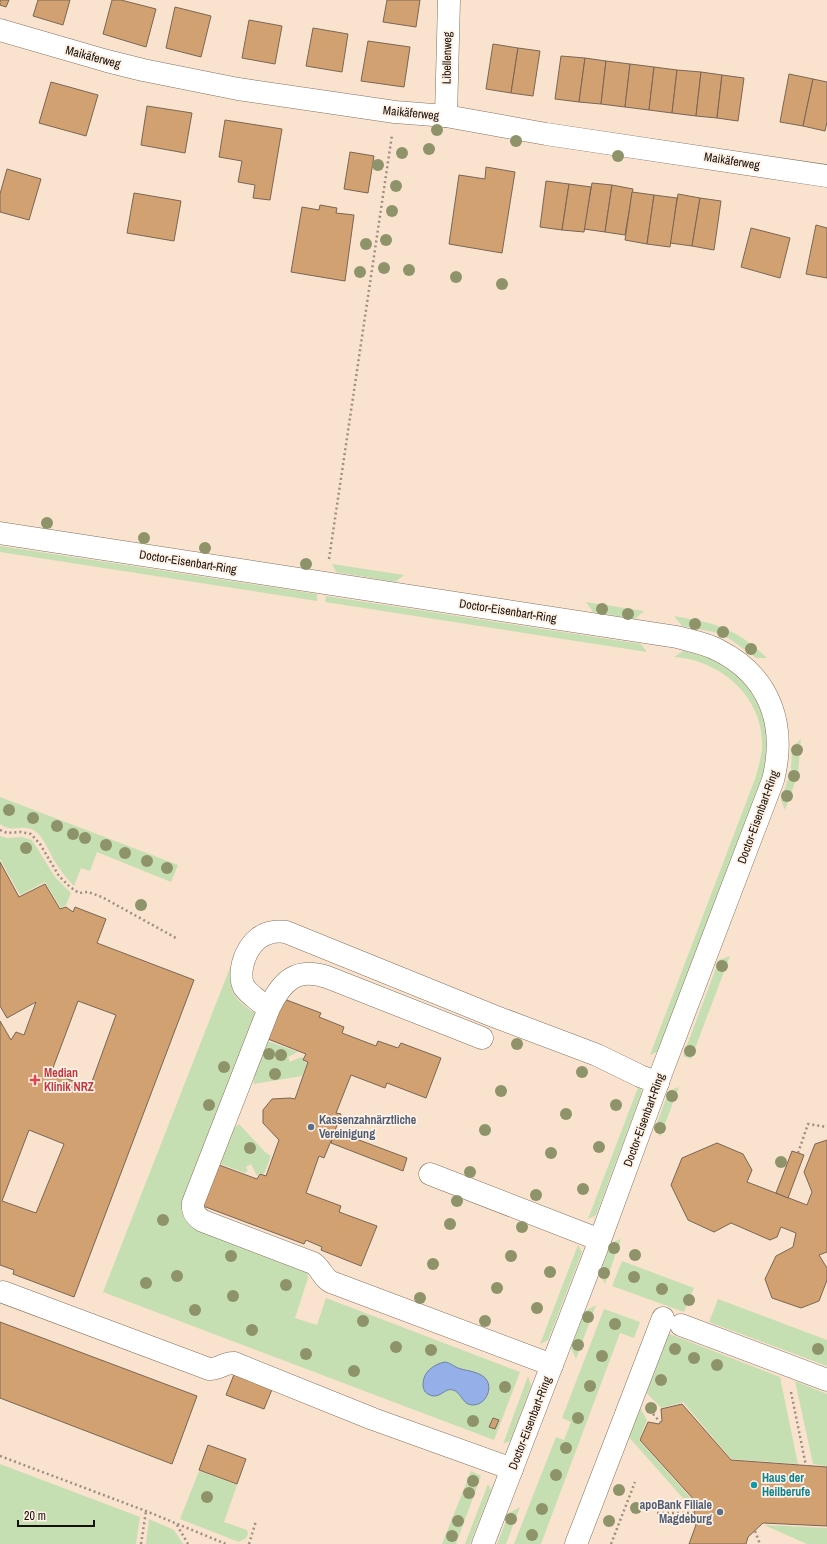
<svg xmlns="http://www.w3.org/2000/svg" width="827" height="1544" font-family="'Archivo Narrow',sans-serif">
	<style>
		.green { fill: #c6dfb2 }
		.water { fill: #95b0e8; stroke: #7080a5 }
		.building { fill: #d2a172; stroke: #796654; fill-rule: evenodd }
		.lines { fill: none; stroke-linecap: round; stroke-linejoin: round }
		.minor-casing { stroke: #85715f; stroke-width: 23 }
		.path { stroke: #9e8e7f; stroke-width: 2.5; stroke-dasharray: 2 3; stroke-linecap: butt }
		.minor { stroke: #fff; stroke-width: 22 }
		.tree { fill: #8e936a }
		.health-dot { fill: #e0444e; stroke: #fff1e5; stroke-width: 1.5 }
		.service-dot { fill: #5c6f8a; stroke: #fff1e5; stroke-width: 1.5 }
		.culture-dot { fill: #0f9aa8; stroke: #fff1e5; stroke-width: 1.5 }
		.labels { text-anchor: middle; stroke-width: 3.5; stroke-linejoin: round; paint-order: stroke }
		.street-label { font-size: 12px; fill: #18110a; stroke: #fff1e5 }
		.health-label { font-size: 12px; font-weight: bold; fill: #be3a42; stroke: #fff1e5; text-anchor: start }
		.service-label { font-size: 12px; font-weight: bold; fill: #4e5e75; stroke: #fff1e5; text-anchor: start }
		.culture-label { font-size: 12px; font-weight: bold; fill: #0d838f; stroke: #fff1e5; text-anchor: start }
	</style>
	<rect width="100%" height="100%" fill="#f9e2ce"/>
	<g class="green">
		<path d="M0 546 317 594V601L0 552Z"/>
		<path d="M332 564 404 575 395 582 336 572Z"/>
		<path d="M326 596 641 644 647 652 325 602Z"/>
		<path d="M586 602 644 611 635 619 593 612Z"/>
		<path d="M674 616C715 623 736 628 767 658H756L730 639 714 632 682 626Z"/>
		<path d="M683 651C697 654 711 657 723 665 763 690 776 738 761 781L659 1051 650 1055 755 779C758 769 761 759 762 749 765 699 722 660 674 657Z"/>
		<path d="M801 739 798 774 785 810 781 800 791 770 792 747Z"/>
		<path d="M0 797 178 865 171 882 97 852 90 871 81 868 74 886C68 880 62 873 57 865 51 856 44 837 35 831 23 823 13 834 0 824Z"/>
		<path d="M0 836 7 838 22 837 32 840 55 877 71 893 66 905 61 908 45 882 20 895 0 859Z"/>
		<path d="M237 950C229 982 224 995 257 1014L185 1202 306 1268 308 1278 295 1318 317 1325 326 1298 520 1372 494 1440 103 1292Z"/>
		<path d="M730 956 691 1059 683 1056 719 960Z"/>
		<path d="M262 1039 298 1052 288 1057 290 1062 301 1057 304 1058 303 1061 307 1063 302 1076 254 1084 253 1074Z"/>
		<path d="M639 1085 642 1092 596 1215 588 1219Z"/>
		<path d="M679 1087 660 1137 655 1128 669 1091Z"/>
		<path d="M239 1124 265 1152 271 1156 264 1174 259 1173 257 1176 251 1164 246 1167 248 1171 245 1173 215 1162 234 1128Z"/>
		<path d="M621 1239 605 1284 600 1274 611 1243Z"/>
		<path d="M578 1245 582 1252 548 1340 540 1344Z"/>
		<path d="M622 1261 694 1288 684 1312 612 1286Z"/>
		<path d="M718 1299 827 1340V1366L709 1322Z"/>
		<path d="M596 1305 576 1359 571 1348 585 1311Z"/>
		<path d="M604 1309 640 1322 634 1338 620 1333 541 1544H514L556 1437 564 1440 571 1422 562 1418Z"/>
		<path d="M667 1333 780 1377 798 1464 731 1459 683 1402 661 1408 644 1390Z"/>
		<path d="M528 1376 531 1386 510 1441 503 1444Z"/>
		<path d="M795 1381 827 1394V1466L813 1464Z"/>
		<path d="M638 1404 647 1420 639 1440 694 1502 690 1506 627 1435Z"/>
		<path d="M0 1464 140 1517 136 1544H0Z"/>
		<path d="M199 1471 237 1485 224 1522 247 1530 248 1534 246 1538 239 1542 180 1519Z"/>
		<path d="M471 1471 481 1476 456 1544H442Z"/>
		<path d="M488 1484 491 1490 470 1544H465Z"/>
		<path d="M520 1507 506 1544H497L509 1513Z"/>
		<path d="M149 1519 174 1530 183 1544H146Z"/>
		<path d="M764 1525 827 1528V1544H807Z"/>
	</g>
	<path class="water" d="M445 1362C452 1363 455 1368 461 1369 469 1371 478 1372 484 1377 496 1387 484 1410 468 1404 462 1401 460 1392 453 1390 445 1387 439 1401 428 1394 424 1392 423 1388 423 1384 423 1372 434 1364 445 1362Z"/>
	<g class="building">
		<path d="M0 0H9L6 7 0 5Z"/>
		<path d="M38 0H70L63 25 33 16Z"/>
		<path d="M112 0H121L156 9 146 47 103 34Z"/>
		<path d="M387 0H420L416 27 383 22Z"/>
		<path d="M175 7 211 16 201 57 166 48Z"/>
		<path d="M249 20 282 26 275 64 242 58Z"/>
		<path d="M313 28 348 34 342 72 306 66Z"/>
		<path d="M368 41 410 47 404 87 361 81Z"/>
		<path d="M493 44 518 48 511 93 486 89Z"/>
		<path d="M518 48 540 51 533 96 511 93Z"/>
		<path d="M561 56 585 58 579 102 555 99Z"/>
		<path d="M585 58 606 61 601 104 579 102Z"/>
		<path d="M606 61 630 64 625 107 601 104Z"/>
		<path d="M630 64 654 67 649 110 625 107Z"/>
		<path d="M654 67 677 70 672 113 649 110Z"/>
		<path d="M677 70 701 72 696 116 672 113Z"/>
		<path d="M701 72 722 75 717 118 696 116Z"/>
		<path d="M789 74 813 79 803 126 780 122Z"/>
		<path d="M722 75 744 78 738 121 717 118Z"/>
		<path d="M813 79 827 82V122L825 131 803 126Z"/>
		<path d="M51 82 98 95 86 136 39 123Z"/>
		<path d="M147 106 192 113 185 153 141 145Z"/>
		<path d="M225 120 282 129 270 200 253 198 255 185 238 182 242 161 219 157Z"/>
		<path d="M350 152 374 156 368 193 344 189Z"/>
		<path d="M486 167 515 172 502 253 449 244 459 175 485 179Z"/>
		<path d="M7 169 41 179 29 220 0 212V194Z"/>
		<path d="M546 181 569 184 562 230 540 227Z"/>
		<path d="M592 183 612 185 605 232 584 229Z"/>
		<path d="M569 184 591 187 584 232 562 230Z"/>
		<path d="M612 185 633 189 625 235 605 232Z"/>
		<path d="M632 192 654 195 647 244 625 240Z"/>
		<path d="M134 193 181 201 174 241 127 233Z"/>
		<path d="M678 194 700 198 692 246 670 243Z"/>
		<path d="M654 195 677 198 670 247 647 244Z"/>
		<path d="M700 198 721 201 714 250 692 246Z"/>
		<path d="M320 205 337 208 336 213 354 215 345 281 291 272 302 207 319 210Z"/>
		<path d="M816 225 827 228V278L806 274Z"/>
		<path d="M751 228 790 238 780 278 741 267Z"/>
		<path d="M0 862 19 897 45 884 60 909 66 907 73 912 75 907 106 919 97 943 194 980 74 1297 13 1274 14 1270 0 1265V1021L11 1040 16 1032 24 1035 36 1002 7 1018 0 1006ZM78 1001 116 1015 90 1087 51 1073ZM29 1130 64 1144 36 1213 2 1201Z"/>
		<path d="M284 999 321 1013 319 1017 344 1027 342 1033 376 1046 378 1041 398 1048 401 1043 441 1058 426 1098 387 1083 385 1088 351 1075 336 1113 341 1114 333 1136 324 1158 319 1156 306 1193 341 1206 339 1212 377 1226 361 1266 321 1250 322 1247 306 1240 304 1244 203 1206 219 1165 257 1179 260 1174 266 1176 279 1140 263 1123V1110L272 1099 290 1098 295 1099 308 1062 303 1060 306 1054 268 1039Z"/>
		<path d="M335 1131 407 1158 403 1171 331 1143Z"/>
		<path d="M827 1140V1252L819 1255 827 1268V1280L819 1301 801 1308 772 1298 765 1279 776 1256 793 1247 796 1233 781 1227 777 1237 770 1240 731 1223 714 1232 688 1220 671 1185 682 1158 717 1143 743 1154 752 1170 747 1182 807 1205 812 1192 804 1172 815 1144Z"/>
		<path d="M792 1151 804 1155 788 1198 776 1193Z"/>
		<path d="M0 1322 197 1396 172 1464 0 1398Z"/>
		<path d="M235 1372 273 1387 264 1409 226 1395Z"/>
		<path d="M682 1404 731 1460 827 1467V1526L763 1523 748 1537 746 1544H689L696 1525 693 1521 696 1502 640 1440 648 1422 659 1424 662 1421 661 1409Z"/>
		<path d="M493 1418 499 1420 495 1429 489 1427Z"/>
		<path d="M208 1445 246 1459 237 1484 199 1470Z"/>
	</g>
	<g class="lines">
		<defs>
			<g id="minor">
				<path d="M0 30 107 61 143 70 238 89 395 112 446 116 546 134 827 176"/>
				<path d="M446 116 449 0"/>
				<path d="M0 533 677 637C691 641 705 643 718 650 770 676 787 725 773 780L662 1071 600 1240 483 1544"/>
				<path d="M260 1002C254 997 248 993 244 987 240 979 241 971 243 963 249 942 263 929 286 932L491 1015 597 1055 640 1076 658 1083"/>
				<path d="M482 1038 327 977C296 967 282 981 269 1008L193 1203C192 1211 196 1217 203 1221L313 1263C321 1268 322 1277 331 1282L552 1365"/>
				<path d="M430 1174 600 1240"/>
				<path d="M3 1292 209 1369C218 1370 225 1362 234 1363L373 1419 512 1469"/>
				<path d="M681 1325 827 1380"/>
				<path d="M576 1544 663 1318"/>
			</g>
		</defs>
		<use href="#minor" class="minor-casing"/>
		<g class="path">
			<path d="M329 559 392 135"/>
			<path d="M0 830 7 833 21 832 31 834 40 844 59 876 70 887 79 893 88 892 102 897 176 938"/>
			<path d="M798 1153 808 1124 827 1127"/>
			<path d="M791 1392 806 1466"/>
			<path d="M653 1414 661 1423"/>
			<path d="M0 1456 146 1511 226 1544"/>
			<path d="M657 1513H694"/>
			<path d="M177 1525 188 1544"/>
			<path d="M755 1531 760 1544"/>
			<path d="M141 1544 146 1511"/>
			<path d="M249 1544 256 1521"/>
			<path d="M611 1544 635 1482"/>
		</g>
		<use href="#minor" class="minor"/>
	</g>
	<g class="tree">
		<circle cx="437" cy="130" r="6"/>
		<circle cx="516" cy="141" r="6"/>
		<circle cx="429" cy="149" r="6"/>
		<circle cx="402" cy="153" r="6"/>
		<circle cx="618" cy="156" r="6"/>
		<circle cx="378" cy="165" r="6"/>
		<circle cx="396" cy="186" r="6"/>
		<circle cx="392" cy="211" r="6"/>
		<circle cx="386" cy="240" r="6"/>
		<circle cx="366" cy="244" r="6"/>
		<circle cx="384" cy="268" r="6"/>
		<circle cx="409" cy="270" r="6"/>
		<circle cx="360" cy="272" r="6"/>
		<circle cx="456" cy="277" r="6"/>
		<circle cx="502" cy="284" r="6"/>
		<circle cx="47" cy="523" r="6"/>
		<circle cx="144" cy="538" r="6"/>
		<circle cx="205" cy="548" r="6"/>
		<circle cx="306" cy="564" r="6"/>
		<circle cx="602" cy="609" r="6"/>
		<circle cx="628" cy="614" r="6"/>
		<circle cx="695" cy="624" r="6"/>
		<circle cx="723" cy="632" r="6"/>
		<circle cx="751" cy="649" r="6"/>
		<circle cx="797" cy="750" r="6"/>
		<circle cx="794" cy="776" r="6"/>
		<circle cx="787" cy="796" r="6"/>
		<circle cx="9" cy="810" r="6"/>
		<circle cx="33" cy="818" r="6"/>
		<circle cx="57" cy="826" r="6"/>
		<circle cx="73" cy="834" r="6"/>
		<circle cx="85" cy="838" r="6"/>
		<circle cx="106" cy="845" r="6"/>
		<circle cx="26" cy="848" r="6"/>
		<circle cx="125" cy="853" r="6"/>
		<circle cx="147" cy="861" r="6"/>
		<circle cx="167" cy="868" r="6"/>
		<circle cx="141" cy="905" r="6"/>
		<circle cx="722" cy="966" r="6"/>
		<circle cx="517" cy="1044" r="6"/>
		<circle cx="690" cy="1051" r="6"/>
		<circle cx="269" cy="1054" r="6"/>
		<circle cx="281" cy="1055" r="6"/>
		<circle cx="224" cy="1067" r="6"/>
		<circle cx="582" cy="1072" r="6"/>
		<circle cx="275" cy="1074" r="6"/>
		<circle cx="501" cy="1091" r="6"/>
		<circle cx="672" cy="1096" r="6"/>
		<circle cx="209" cy="1105" r="6"/>
		<circle cx="616" cy="1105" r="6"/>
		<circle cx="566" cy="1114" r="6"/>
		<circle cx="660" cy="1128" r="6"/>
		<circle cx="485" cy="1130" r="6"/>
		<circle cx="599" cy="1147" r="6"/>
		<circle cx="250" cy="1148" r="6"/>
		<circle cx="551" cy="1153" r="6"/>
		<circle cx="781" cy="1162" r="6"/>
		<circle cx="470" cy="1172" r="6"/>
		<circle cx="583" cy="1189" r="6"/>
		<circle cx="536" cy="1195" r="6"/>
		<circle cx="457" cy="1201" r="6"/>
		<circle cx="163" cy="1220" r="6"/>
		<circle cx="450" cy="1224" r="6"/>
		<circle cx="522" cy="1227" r="6"/>
		<circle cx="614" cy="1248" r="6"/>
		<circle cx="635" cy="1255" r="6"/>
		<circle cx="231" cy="1256" r="6"/>
		<circle cx="511" cy="1256" r="6"/>
		<circle cx="433" cy="1264" r="6"/>
		<circle cx="550" cy="1272" r="6"/>
		<circle cx="604" cy="1273" r="6"/>
		<circle cx="177" cy="1276" r="6"/>
		<circle cx="634" cy="1277" r="6"/>
		<circle cx="146" cy="1283" r="6"/>
		<circle cx="286" cy="1285" r="6"/>
		<circle cx="497" cy="1288" r="6"/>
		<circle cx="662" cy="1289" r="6"/>
		<circle cx="233" cy="1296" r="6"/>
		<circle cx="420" cy="1298" r="6"/>
		<circle cx="689" cy="1300" r="6"/>
		<circle cx="537" cy="1308" r="6"/>
		<circle cx="195" cy="1310" r="6"/>
		<circle cx="588" cy="1317" r="6"/>
		<circle cx="363" cy="1321" r="6"/>
		<circle cx="485" cy="1321" r="6"/>
		<circle cx="615" cy="1324" r="6"/>
		<circle cx="252" cy="1330" r="6"/>
		<circle cx="578" cy="1345" r="6"/>
		<circle cx="396" cy="1347" r="6"/>
		<circle cx="675" cy="1349" r="6"/>
		<circle cx="818" cy="1349" r="6"/>
		<circle cx="431" cy="1350" r="6"/>
		<circle cx="306" cy="1354" r="6"/>
		<circle cx="602" cy="1356" r="6"/>
		<circle cx="694" cy="1358" r="6"/>
		<circle cx="717" cy="1365" r="6"/>
		<circle cx="354" cy="1371" r="6"/>
		<circle cx="661" cy="1380" r="6"/>
		<circle cx="590" cy="1386" r="6"/>
		<circle cx="505" cy="1387" r="6"/>
		<circle cx="651" cy="1408" r="6"/>
		<circle cx="578" cy="1418" r="6"/>
		<circle cx="473" cy="1421" r="6"/>
		<circle cx="566" cy="1448" r="6"/>
		<circle cx="556" cy="1475" r="6"/>
		<circle cx="473" cy="1481" r="6"/>
		<circle cx="619" cy="1490" r="6"/>
		<circle cx="469" cy="1493" r="6"/>
		<circle cx="207" cy="1497" r="6"/>
		<circle cx="636" cy="1508" r="6"/>
		<circle cx="542" cy="1509" r="6"/>
		<circle cx="511" cy="1519" r="6"/>
		<circle cx="458" cy="1521" r="6"/>
		<circle cx="609" cy="1521" r="6"/>
		<circle cx="532" cy="1535" r="6"/>
		<circle cx="452" cy="1536" r="6"/>
	</g>
	<path class="health-dot" d="M33 1074h4v4h4v4h-4v4h-4v-4h-4v-4h4z"/>
	<g class="service-dot">
		<circle cx="311" cy="1127" r="4"/>
		<circle cx="720" cy="1512" r="4"/>
	</g>
	<circle class="culture-dot" cx="754" cy="1485" r="4"/>
	<g class="labels">
		<g class="street-label">
			<text transform="translate(93 57) rotate(15)" y="4">Maikäferweg</text>
			<text transform="translate(447 58) rotate(-89)" y="4">Libellenweg</text>
			<text transform="translate(411 113) rotate(6)" y="4">Maikäferweg</text>
			<text transform="translate(732 161) rotate(9)" y="4">Maikäferweg</text>
			<text transform="translate(188 562) rotate(9)" y="4">Doctor-Eisenbart-Ring</text>
			<text transform="translate(508 611) rotate(9)" y="4">Doctor-Eisenbart-Ring</text>
			<text transform="translate(758 817) rotate(-70)" y="4">Doctor-Eisenbart-Ring</text>
			<text transform="translate(644 1120) rotate(-70)" y="4">Doctor-Eisenbart-Ring</text>
			<text transform="translate(530 1423) rotate(-69)" y="4">Doctor-Eisenbart-Ring</text>
		</g>
		<g class="health-label">
			<text x="44" y="1077">Median<tspan x="44" dy="14">Klinik NRZ</tspan></text>
		</g>
		<g class="service-label">
			<text x="319" y="1124">Kassenzahnärztliche<tspan x="319" dy="14">Vereinigung</tspan></text>
			<text x="712" y="1509" text-anchor="end">apoBank Filiale<tspan x="712" dy="14">Magdeburg</tspan></text>
		</g>
		<g class="culture-label">
			<text x="762" y="1482">Haus der<tspan x="762" dy="14">Heilberufe</tspan></text>
		</g>
	</g>
	<path d="M18 1520v6h76v-6" fill="none" stroke="#18110a" stroke-width="2"/>
	<text x="24" y="1520" font-size="12" fill="#18110a" stroke="#fff1e5" stroke-width="3" paint-order="stroke">20 m</text>
</svg>
